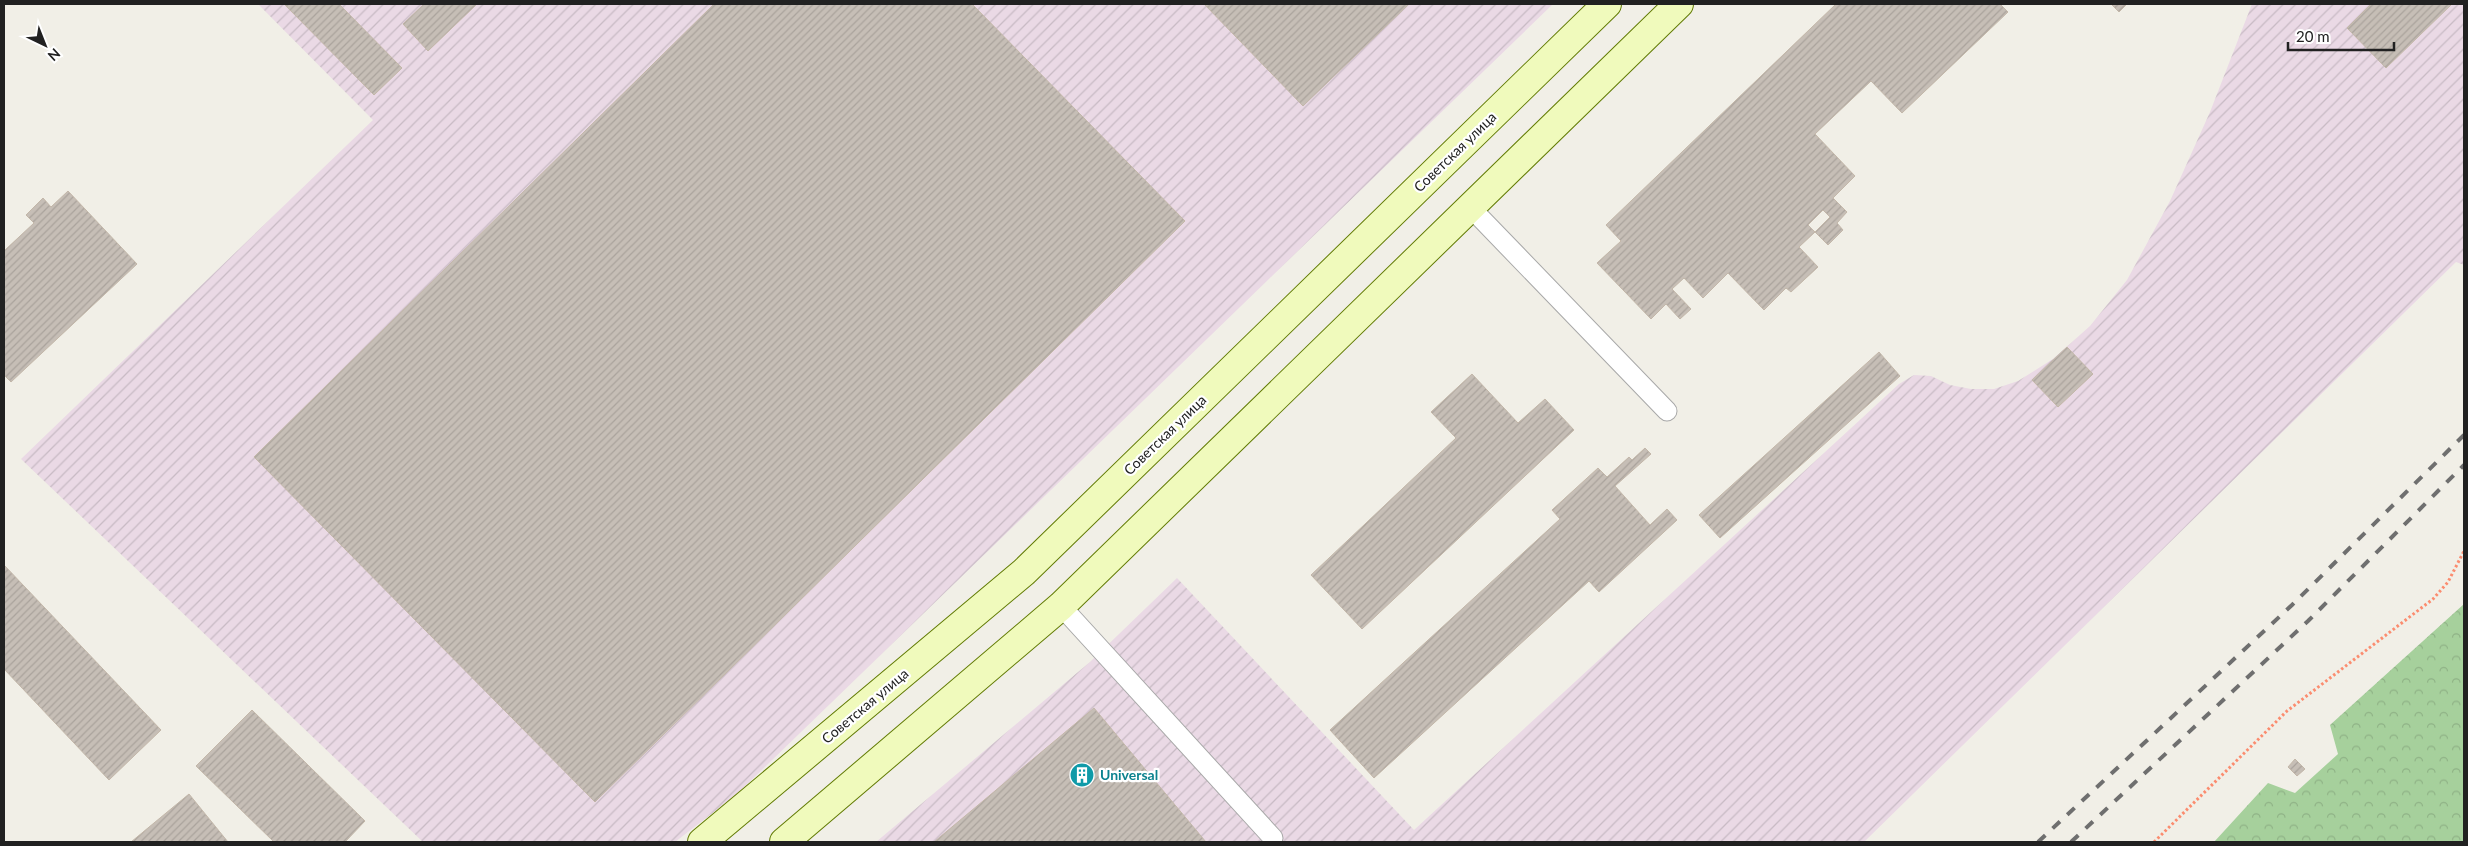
<svg xmlns="http://www.w3.org/2000/svg" width="2468" height="846" font-family="Lato,sans-serif">
	<style>
		.industrial { fill: url(#industrial-furrows) }
		.forest { fill: url(#forest-crowns) }
		.building { fill: url(#building-hatch); stroke: #c3b7a9; fill-rule: evenodd }
		.lines { fill: none; stroke-linecap: round; stroke-linejoin: round }
		.lane-casing { stroke: #a8a8a8; stroke-width: 21 }
		.secondary-casing { stroke: #627b04; stroke-width: 30 }
		.path { stroke: #fb8c6f; stroke-width: 3; stroke-dasharray: 2.5 2.5; stroke-linecap: butt }
		.lane { stroke: #fff; stroke-width: 19 }
		.secondary { stroke: #f0fabc; stroke-width: 28 }
		.rail { stroke: #6f6f6f; stroke-width: 4; stroke-dasharray: 10 10; stroke-linecap: butt }
		.labels { text-anchor: middle; stroke-width: 4.5; stroke-linejoin: round; paint-order: stroke }
		.street-label { font-size: 14px; fill: #212121; stroke: #fff }
		.culture-label { font-size: 14px; font-weight: bold; fill: #0d838f; stroke: #fff; text-anchor: start }
	</style>
	<defs>
		<pattern id="industrial-furrows" width="10" height="10" patternUnits="userSpaceOnUse" patternTransform="scale(1.25)"><rect width="10" height="10" fill="#ead9e5"/><path d="M-1 1l2-2M0 10L10 0M9 11l2-2" fill="none" stroke="#c8bac4"/></pattern>
		<pattern id="forest-crowns" width="20" height="18" patternUnits="userSpaceOnUse" patternTransform="scale(1.25)"><rect width="20" height="18" fill="#a6d09c"/><path d="M2 6a3 3 0 1 1 6 0M12 15a3 3 0 1 1 6 0" fill="none" stroke="#8fb286"/></pattern>
		<pattern id="building-hatch" width="6" height="6" patternUnits="userSpaceOnUse" patternTransform="scale(1.25)"><rect width="6" height="6" fill="#c6beb6"/><path d="M-1 1l2-2M0 6l6-6M5 7l2-2" fill="none" stroke="#aaa39c"/></pattern>
	</defs>
	<rect width="100%" height="100%" fill="#f1efe7"/>
	<g class="industrial">
		<path d="M258 4H1553L737 794 675 842H423L21 459 373 120Z"/>
		<path d="M2252 4H2464V265L2456 262 1864 842H876L1090 662 1177 578 1414 830 1899 384 1914 375 1931 376 1950 385 1971 389H1994L2018 381 2053 359 2090 326 2127 280 2170 201 2210 112Z"/>
	</g>
	<path class="forest" d="M2464 604V842H2214L2268 783 2295 793 2338 754 2330 725Z"/>
	<g class="building">
		<path d="M284 4H339L402 68 374 95Z"/>
		<path d="M424 4H477L428 51 403 24Z"/>
		<path d="M714 4H972L1185 221 595 802 254 457Z"/>
		<path d="M1204 4H1409L1303 106Z"/>
		<path d="M1836 4H2000L2008 12 1902 113 1871 81 1815 134 1855 176 1833 198 1847 212 1837 223 1843 230 1828 245 1815 232 1799 247 1818 267 1791 292 1786 288 1764 310 1728 273 1703 298 1684 278 1672 289 1691 309 1680 319 1666 304 1651 319 1597 263 1621 241 1606 225ZM1823 210 1830 217 1815 232 1808 225Z"/>
		<path d="M2111 4H2127L2119 12Z"/>
		<path d="M2371 4H2452L2386 68 2347 28Z"/>
		<path d="M68 191 137 264 11 382 4 375V251L34 223 26 215 43 198 51 207Z"/>
		<path d="M2067 347 2093 374 2058 407 2032 380Z"/>
		<path d="M1879 352 1900 376 1720 538 1699 515Z"/>
		<path d="M1472 374 1518 423 1545 399 1574 430 1362 629 1311 575 1456 438 1431 412Z"/>
		<path d="M1645 448 1651 454 1615 486 1650 525 1667 509 1677 520 1599 592 1589 581 1374 778 1330 730 1560 519 1552 510 1598 468 1607 477 1629 457 1632 460Z"/>
		<path d="M4 565 161 730 109 780 4 669Z"/>
		<path d="M1094 708 1206 842H934Z"/>
		<path d="M252 710 365 821 345 842H274L196 766Z"/>
		<path d="M2295 759 2305 769 2297 776 2288 767Z"/>
		<path d="M189 794 228 842H131Z"/>
	</g>
	<g class="lines">
		<defs>
			<g id="lane">
				<path d="M1470 207 1667 411"/>
				<path d="M1061 606 1273 838"/>
			</g>
			<g id="secondary">
				<path d="M702 842 1024 572 1607 4"/>
				<path d="M784 842 1061 606 1679 4"/>
			</g>
		</defs>
		<use href="#lane" class="lane-casing"/>
		<use href="#secondary" class="secondary-casing"/>
		<path class="path" d="M2154 842 2287 711 2433 599 2448 582 2464 551"/>
		<use href="#lane" class="lane"/>
		<use href="#secondary" class="secondary"/>
		<g class="rail">
			<path d="M2038 842 2292 605 2464 435"/>
			<path d="M2071 842 2308 621 2464 465"/>
		</g>
	</g>
	<defs>
		<symbol id="building-disc" viewBox="-11 -11 22 22"><circle r="9.5" fill="#0f9aa8" stroke="#fff"/><path d="M-4-6H4V6H1V3H-1V6H-4ZM-2.5-4.3h1.7v1.8h-1.7ZM.8-4.3h1.7v1.8H.8ZM-2.5-1h1.7V.8h-1.7ZM.8-1h1.7V.8H.8Z" fill="#fff"/></symbol>
	</defs>
	<g fill-rule="evenodd">
		<use href="#building-disc" x="1068" y="761" width="28" height="28"/>
	</g>
	<g class="labels">
		<g class="street-label">
			<text transform="translate(1455 152) rotate(-44)" y="5">Советская улица</text>
			<text transform="translate(1165 435) rotate(-44)" y="5">Советская улица</text>
			<text transform="translate(865 706) rotate(-40)" y="5">Советская улица</text>
		</g>
		<g class="culture-label">
			<text x="1100" y="780">Universal</text>
		</g>
	</g>
	<rect width="2468" height="846" fill="none" stroke="#212121" stroke-width="10"/>
	<g transform="translate(45 45) rotate(137)" stroke="#ffffff" stroke-width="4" paint-order="stroke">
	<path d="M0-4L9 19L0 12L-9 19Z" fill="#212121"/>
	<text y="-8" font-size="14" font-weight="bold" text-anchor="middle" fill="#212121">N</text>
	</g>
	<path d="M2288 42v8h106v-8" fill="none" stroke="#212121" stroke-width="2.5"/>
	<text x="2296" y="42" font-size="15" fill="#212121" stroke="#ffffff" stroke-width="4" paint-order="stroke">20 m</text>
</svg>
